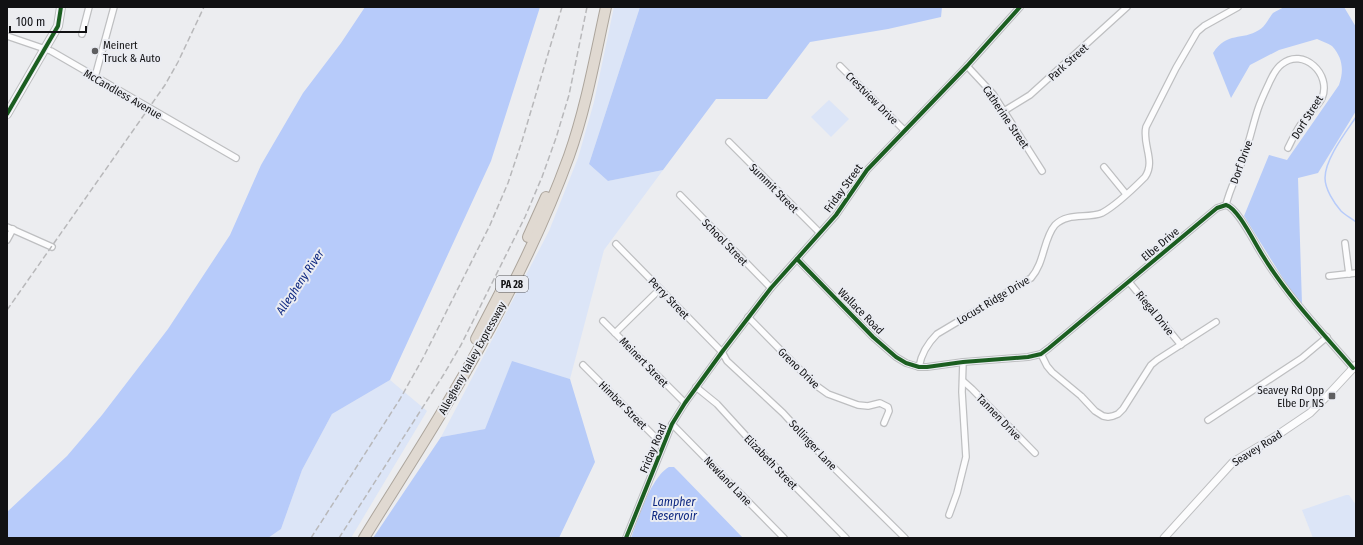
<svg xmlns="http://www.w3.org/2000/svg" width="1363" height="545" font-family="'Fira Sans Condensed',sans-serif">
	<style>
		.green { fill: #dce5f7 }
		.forest { fill: #b7cbf8 }
		.water { fill: #b7cbfa }
		.lines { fill: none; stroke-linecap: round; stroke-linejoin: round }
		.stream { stroke: #b7cbfa; stroke-width: 1.5 }
		.minor-casing { stroke: #bebfc1; stroke-width: 8 }
		.tertiary-casing { stroke: #bebfc1; stroke-width: 9 }
		.secondary-casing { stroke: #bebfc1; stroke-width: 10 }
		.motorway-casing { stroke: #aca59c; stroke-width: 12 }
		.minor { stroke: #fcfcfd; stroke-width: 5.5 }
		.tertiary { stroke: #fcfcfd; stroke-width: 7 }
		.secondary { stroke: #fcfcfd; stroke-width: 8 }
		.motorway { stroke: #e0d9d1; stroke-width: 10 }
		.rail { stroke: #b8b8ba; stroke-width: 1.5; stroke-dasharray: 6 3; stroke-linecap: butt }
		.cycleway-casing { stroke: #eaecf2; stroke-width: 6 }
		.cycleway { stroke: #1b5e20; stroke-width: 4 }
		.poi-dot { fill: #5e5e60; stroke: #eaecf2; stroke-width: 1.5 }
		.labels { text-anchor: middle; stroke-width: 4; stroke-linejoin: round; paint-order: stroke }
		.shield { fill: #eaecf2; stroke: #525356; stroke-width: 1 }
		.shield-label { font-size: 10px; font-weight: bold; fill: #111113 }
		.poi-label { font-size: 11px; fill: #111113; stroke: #eaecf2; text-anchor: start }
		.street-label { font-size: 11px; fill: #111113; stroke: #eaecf2 }
		.water-label { font-size: 12px; font-style: italic; fill: #0e2881; stroke: #eaecf2 }
	</style>
	<rect width="100%" height="100%" fill="#ecedf0"/>
	<g class="green">
		<path d="M614 7H640L589 164 608 181 663 170 604 250 570 379 512 362 485 429 441 437 549 231 578 158 594 102Z"/>
		<path d="M829 100 849 119 831 137 811 117Z"/>
		<path d="M390 380 427 411 351 538H268L281 529 302 470 332 414Z"/>
		<path d="M1346 495H1349L1356 505V538H1313L1302 510Z"/>
	</g>
	<g class="forest">
		<path d="M640 7H942L941 17 888 29 810 42 767 99H716L663 170 608 181 589 164Z"/>
		<path d="M1284 7H1344L1356 27V111L1318 173 1298 178 1302 304 1287 285 1244 216 1269 155 1287 160 1339 85C1344 71 1343 58 1332 46 1328 43 1321 41 1317 39L1279 50 1250 65 1231 98 1213 53C1227 31 1242 41 1259 30 1266 26 1268 19 1273 13 1276 11 1281 9 1284 7Z"/>
		<path d="M512 361 570 379 595 462 559 538H373L441 437 485 429Z"/>
	</g>
	<g class="water">
		<path d="M365 7H540L491 161 390 380 332 414 302 470 281 529 268 538H7V512L67 456 102 415 168 329 230 235 261 165 303 93 341 43Z"/>
		<path d="M669 467H674L678 471 743 538H631C638 519 651 477 669 467Z"/>
	</g>
	<g class="lines">
		<path class="stream" d="M1356 117C1346 132 1325 159 1325 178 1325 189 1334 203 1341 211 1345 215 1351 218 1356 222"/>
		<defs>
			<g id="minor">
				<path d="M82 34 89 7"/>
				<path d="M7 36 51 51 236 158"/>
				<path d="M840 66 905 131"/>
				<path d="M967 66 993 94 1042 171"/>
				<path d="M95 77 114 7"/>
				<path d="M1004 111 1030 95 1127 7"/>
				<path d="M729 142 820 233"/>
				<path d="M1104 167 1126 194"/>
				<path d="M680 195 771 288"/>
				<path d="M1226 205C1230 187 1240 171 1245 153 1250 139 1253 124 1258 109 1261 100 1266 90 1270 81 1273 75 1276 68 1282 64 1303 47 1332 74 1322 98 1317 108 1307 115 1301 124 1296 131 1292 140 1288 148"/>
				<path d="M7 227 52 247"/>
				<path d="M7 240 13 229"/>
				<path d="M1345 243 1349 274"/>
				<path d="M616 244 722 352 727 361 783 413 826 460 905 538"/>
				<path d="M797 259 873 337 896 357 906 363 919 367H927L963 362 1028 357 1041 354 1049 348 1217 208 1226 205C1238 208 1255 244 1263 256 1288 297 1322 332 1353 368"/>
				<path d="M1329 276 1356 273"/>
				<path d="M1129 282 1181 345"/>
				<path d="M748 317 814 384 828 394 858 405 868 406 880 403 888 407 889 411 884 423"/>
				<path d="M603 321 685 403"/>
				<path d="M615 333 660 289"/>
				<path d="M1041 354 1047 366 1052 372 1081 396 1095 411 1103 416 1108 417 1113 416 1118 414 1123 409 1151 365 1157 360 1216 322"/>
				<path d="M583 365 663 445"/>
				<path d="M919 367C921 355 928 343 937 334L1031 278C1045 262 1043 239 1055 225 1068 212 1087 219 1102 213 1115 206 1134 188 1145 177 1156 161 1142 145 1146 127L1176 68 1197 32 1204 26 1238 7"/>
				<path d="M963 381 972 389 1035 453"/>
				<path d="M696 387 717 404 758 449 846 538"/>
				<path d="M1208 420 1302 358 1327 337"/>
				<path d="M672 424 784 538"/>
				<path d="M949 515 957 493 966 457 962 392 963 362"/>
				<path d="M626 538 672 424 685 403 722 352 771 288 836 215 867 170 967 66 1020 7"/>
			</g>
			<path id="tertiary" d="M1164 538 1233 462 1276 436 1310 413 1330 393 1356 365"/>
			<path id="secondary" d="M7 114 58 26 61 7"/>
			<g id="motorway">
				<path d="M528 237 546 197"/>
				<path d="M476 339 501 291"/>
				<path d="M364 538C391 494 419 451 445 407 493 327 537 244 569 156 586 108 595 57 606 7"/>
			</g>
		</defs>
		<use href="#minor" class="minor-casing"/>
		<use href="#tertiary" class="tertiary-casing"/>
		<use href="#secondary" class="secondary-casing"/>
		<use href="#motorway" class="motorway-casing"/>
		<use href="#minor" class="minor"/>
		<use href="#tertiary" class="tertiary"/>
		<use href="#secondary" class="secondary"/>
		<use href="#motorway" class="motorway"/>
		<g class="rail">
			<path d="M7 310 165 85 178 62 204 7"/>
			<path d="M311 538 400 399 423 358 490 225 508 183 522 141 562 7"/>
			<path d="M339 538 444 374 461 345 525 217 542 177 556 138 569 95 587 7"/>
		</g>
		<defs>
			<g id="cycleway">
				<path d="M7 114 58 26 61 7"/>
				<path d="M797 259 873 337 896 357 906 363 919 367H927L963 362 1028 357 1041 354 1049 348 1217 208 1226 205C1238 208 1255 244 1263 256 1288 297 1322 332 1353 368"/>
				<path d="M626 538 672 424 685 403 722 352 771 288 836 215 867 170 967 66 1020 7"/>
			</g>
		</defs>
		<use href="#cycleway" class="cycleway-casing"/>
		<use href="#cycleway" class="cycleway"/>
	</g>
	<g class="poi-dot">
		<circle cx="95" cy="51" r="4"/>
		<rect x="1328" y="392" width="8" height="8" rx="2"/>
	</g>
	<g class="labels">
		<rect class="shield" x="496" y="276" width="32" height="16" rx="3"/>
		<g class="shield-label">
			<text x="512" y="288">PA 28</text>
		</g>
		<g class="poi-label">
			<text x="103" y="49">Meinert<tspan x="103" dy="13">Truck &amp; Auto</tspan></text>
			<text x="1324" y="394" text-anchor="end">Seavey Rd Opp<tspan x="1324" dy="13">Elbe Dr NS</tspan></text>
		</g>
		<g class="street-label">
			<text transform="translate(1068 62) rotate(-42)" y="4">Park Street</text>
			<text transform="translate(123 94) rotate(30)" y="4">McCandless Avenue</text>
			<text transform="translate(872 98) rotate(45)" y="4">Crestview Drive</text>
			<text transform="translate(1006 117) rotate(56)" y="4">Catherine Street</text>
			<text transform="translate(1307 117) rotate(-58)" y="4">Dorf Street</text>
			<text transform="translate(1241 162) rotate(-70)" y="4">Dorf Drive</text>
			<text transform="translate(774 188) rotate(45)" y="4">Summit Street</text>
			<text transform="translate(843 188) rotate(-54)" y="4">Friday Street</text>
			<text transform="translate(725 242) rotate(46)" y="4">School Street</text>
			<text transform="translate(1160 244) rotate(-40)" y="4">Elbe Drive</text>
			<text transform="translate(669 298) rotate(46)" y="4">Perry Street</text>
			<text transform="translate(993 300) rotate(-31)" y="4">Locust Ridge Drive</text>
			<text transform="translate(861 311) rotate(45)" y="4">Wallace Road</text>
			<text transform="translate(1155 313) rotate(51)" y="4">Riegal Drive</text>
			<text transform="translate(472 358) rotate(-61)" y="4">Allegheny Valley Expressway</text>
			<text transform="translate(644 362) rotate(46)" y="4">Meinert Street</text>
			<text transform="translate(799 368) rotate(44)" y="4">Greno Drive</text>
			<text transform="translate(623 405) rotate(45)" y="4">Himber Street</text>
			<text transform="translate(999 417) rotate(46)" y="4">Tannen Drive</text>
			<text transform="translate(813 445) rotate(47)" y="4">Sollinger Lane</text>
			<text transform="translate(653 448) rotate(-67)" y="4">Friday Road</text>
			<text transform="translate(1257 448) rotate(-32)" y="4">Seavey Road</text>
			<text transform="translate(771 462) rotate(46)" y="4">Elizabeth Street</text>
			<text transform="translate(728 481) rotate(46)" y="4">Newland Lane</text>
		</g>
		<g class="water-label">
			<text transform="translate(300 282) rotate(-56)" y="4">Allegheny River</text>
			<text x="674" y="506">Lampher<tspan x="674" dy="14">Reservoir</tspan></text>
		</g>
	</g>
	<rect width="1363" height="545" fill="none" stroke="#111113" stroke-width="16"/>
	<path d="M10 26v6h76v-6" fill="none" stroke="#111113" stroke-width="2"/>
	<text x="16" y="26" font-size="12" fill="#111113" stroke="#eaecf2" stroke-width="3" paint-order="stroke">100 m</text>
</svg>
